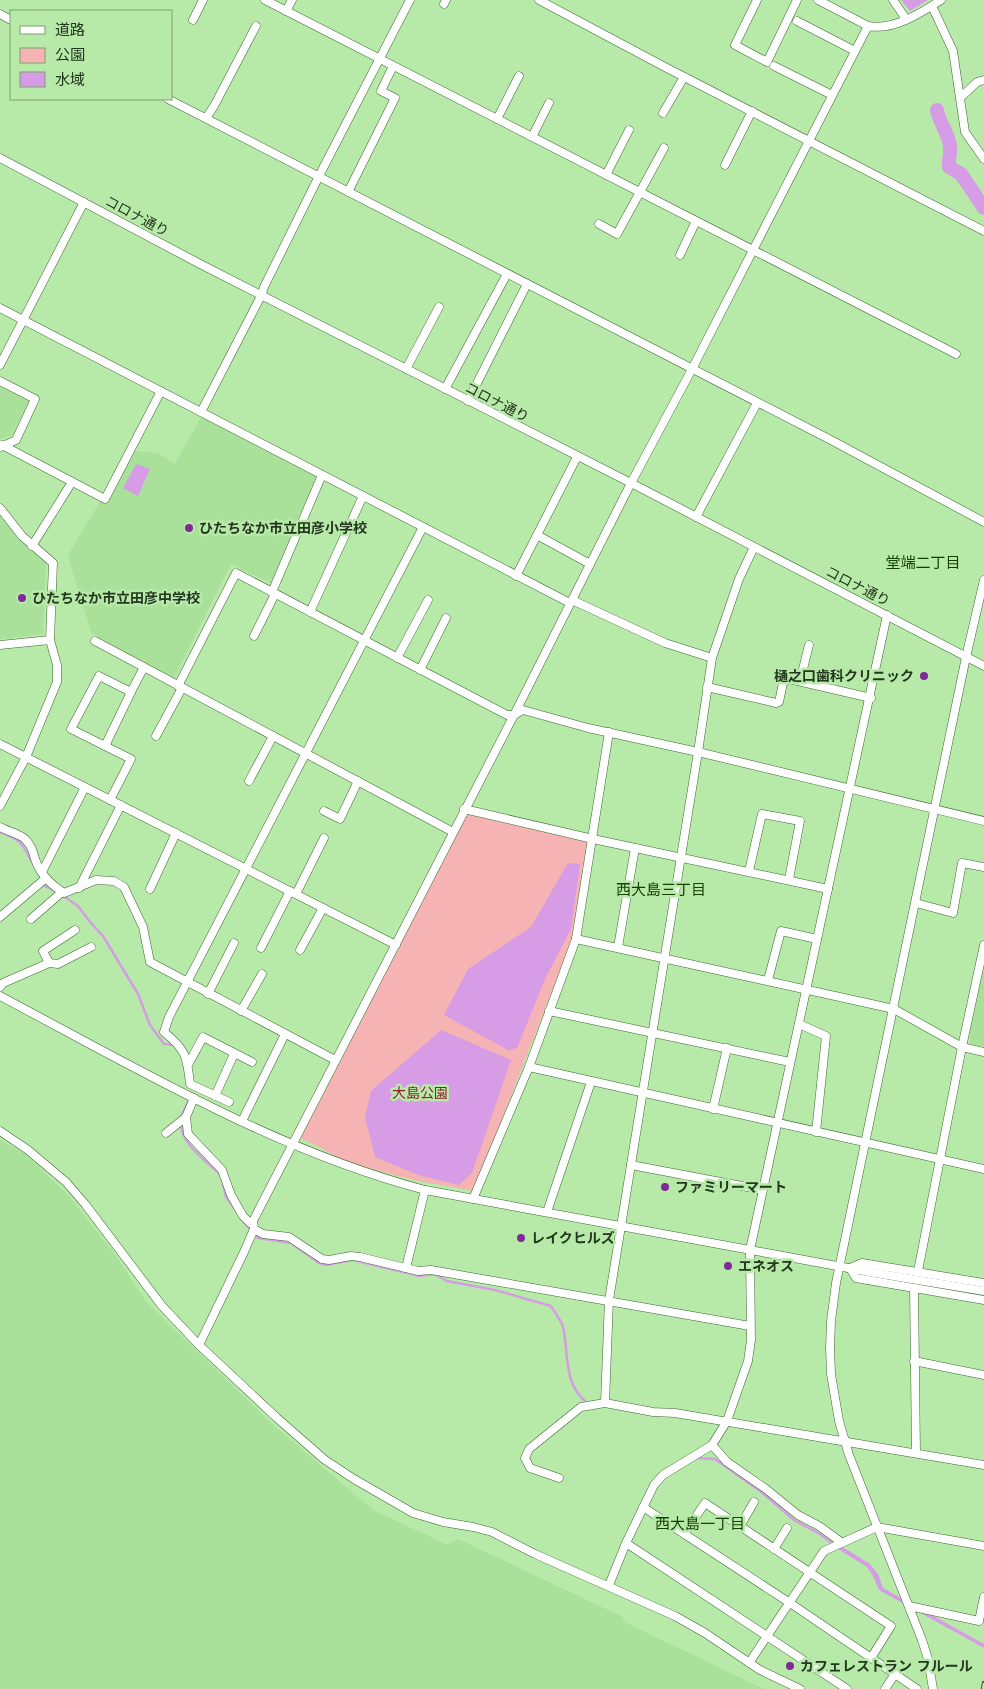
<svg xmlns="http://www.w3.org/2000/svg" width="984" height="1689" font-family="'DejaVu Sans','Noto Sans JP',sans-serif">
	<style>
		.built { fill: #a9e09a }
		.green { fill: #f6b3b3 }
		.water { fill: #d69ce6 }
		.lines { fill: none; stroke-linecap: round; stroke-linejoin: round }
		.stream { stroke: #d69ce6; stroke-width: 2.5 }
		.river { stroke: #d69ce6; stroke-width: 14 }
		.minor-casing { stroke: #3c682f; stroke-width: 9 }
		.minor { stroke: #fff; stroke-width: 8 }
		.rail-casing { stroke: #3f5838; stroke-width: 4.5 }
		.rail { stroke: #b7e9a9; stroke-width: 2.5; stroke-dasharray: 8; stroke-linecap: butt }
		.poi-dot { fill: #812997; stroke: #b7e9a9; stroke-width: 2 }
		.labels { text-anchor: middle; stroke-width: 5; stroke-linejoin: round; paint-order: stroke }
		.street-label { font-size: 14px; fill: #23371e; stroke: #b7e9a9 }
		.poi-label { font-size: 14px; font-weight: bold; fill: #23371e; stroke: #b7e9a9; text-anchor: start }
		.park-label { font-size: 14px; fill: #901b2d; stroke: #b7e9a9 }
		.neighbourhood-label { font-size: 15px; fill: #133f01; stroke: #b7e9a9 }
	</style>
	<rect width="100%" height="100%" fill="#b7e9a9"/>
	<g class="built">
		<path d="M0 384 30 399 12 435 0 439Z"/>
		<path d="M202 416 317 475 271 583 231 564 173 680 91 633 68 555 100 502 111 497 135 451 158 453 175 464Z"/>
		<path d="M0 513 18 538 46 562 43 634 0 639Z"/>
		<path d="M984 964V1047L971 1044 969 1034Z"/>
		<path d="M0 1140 25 1154 69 1196 116 1256 147 1303 272 1424 373 1510 448 1545 458 1539 623 1617 624 1622 764 1689H0Z"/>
	</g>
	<path class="green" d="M467 814 588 842 574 934 474 1191 418 1181 349 1163 301 1138Z"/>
	<g class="water">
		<path d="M901 0H928L910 11Z"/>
		<path d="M136 464 150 469 138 496 123 488Z"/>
		<path d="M568 863 580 864 571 929 545 979 517 1048 508 1050 444 1015 468 969 531 927Z"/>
		<path d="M441 1030 511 1060 472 1173 459 1185 418 1175 375 1157 365 1117 371 1091Z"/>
		<path d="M833 1541 870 1564 878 1574 883 1588 984 1644V1648L879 1590 873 1576 867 1567 830 1544Z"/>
	</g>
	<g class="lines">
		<g class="stream">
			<path d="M0 832C24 842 21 842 33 864"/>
			<path d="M45 886 57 892"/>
			<path d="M62 895 78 906 90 922 103 936 138 994 150 1025 164 1044 175 1045"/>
			<path d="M181 1117 188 1102"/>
			<path d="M181 1123C180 1144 208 1162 222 1176"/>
			<path d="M223 1184 226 1197 236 1210"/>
			<path d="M243 1221 251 1230"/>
			<path d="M255 1234 258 1238 291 1243 319 1263 326 1265 353 1260 420 1276 435 1274 447 1281 495 1290 551 1306C555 1313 561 1320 563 1327 569 1353 563 1382 585 1401"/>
			<path d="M696 1458 715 1459 760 1491 794 1520 820 1534 832 1543"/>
		</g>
		<path class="river" d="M937 110C939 123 949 133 950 147 951 153 948 160 949 167L961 174 984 208"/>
		<defs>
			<g id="minor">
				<path d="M265 0 956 354"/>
				<path d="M539 0 663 66 984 231"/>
				<path d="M757 0 735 45 767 62 797 0"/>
				<path d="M818 0 868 26C893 31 921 13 941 0"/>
				<path d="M893 0 906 19"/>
				<path d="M444 4 446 0"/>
				<path d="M932 6 953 51 965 132 984 159"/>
				<path d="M286 11 292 0"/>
				<path d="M0 14 11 20"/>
				<path d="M193 20 203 0"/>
				<path d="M797 21 855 51"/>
				<path d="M774 66 832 95"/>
				<path d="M960 98 977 82 984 80"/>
				<path d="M168 99 829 439 984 522"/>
				<path d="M663 113 684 77"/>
				<path d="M206 118 214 106 256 26"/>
				<path d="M497 119 519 76"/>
				<path d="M532 137 549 103"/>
				<path d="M0 158 202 265 631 483 984 666"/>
				<path d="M725 165 752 111"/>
				<path d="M606 175 629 130"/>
				<path d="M348 192 395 98 381 91 393 66"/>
				<path d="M599 224 617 234 664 148"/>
				<path d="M680 255 696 221"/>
				<path d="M0 308 570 603"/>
				<path d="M0 365 84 202"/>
				<path d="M406 369 439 307"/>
				<path d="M0 381 35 399 16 440 1 447"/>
				<path d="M445 389 507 274"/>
				<path d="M468 401 527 284"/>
				<path d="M201 412 262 294 264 287 319 176 410 0"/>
				<path d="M2 445 105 499 161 391"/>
				<path d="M0 508 22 536 53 563 50 640 57 665V682L26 757 0 806"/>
				<path d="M696 517 757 403"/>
				<path d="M537 535 590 564"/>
				<path d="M32 546 72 482"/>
				<path d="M516 576 577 457"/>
				<path d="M272 592 322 475"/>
				<path d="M572 600 665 643 712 658"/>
				<path d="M310 612 363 496"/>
				<path d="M254 636 275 594"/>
				<path d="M95 641 453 832"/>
				<path d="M0 645 50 640"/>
				<path d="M397 658 428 600"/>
				<path d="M420 670 446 618"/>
				<path d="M800 681 809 645"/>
				<path d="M178 686 236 573 507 715H514L523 710 588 728 698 752 984 821"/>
				<path d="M707 687 776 703 779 702 783 683 789 679 871 698"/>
				<path d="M156 736 182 688"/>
				<path d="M0 744 396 945"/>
				<path d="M105 746 131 692"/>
				<path d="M249 781 273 736"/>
				<path d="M110 800 131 759 71 729 99 676 131 692 144 667"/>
				<path d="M464 809 593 839 828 889"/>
				<path d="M324 811 340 819 358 781"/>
				<path d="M0 827C7 831 20 834 25 839 35 850 32 853 37 864 42 876 53 886 64 893L96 880 114 881 124 887 143 927 150 962 335 1060"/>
				<path d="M749 871 762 814 800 821 789 879"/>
				<path d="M42 872 85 787"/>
				<path d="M79 888 121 805"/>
				<path d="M150 889 176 833"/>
				<path d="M296 894 324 838"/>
				<path d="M916 903 953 913 962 863 984 867"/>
				<path d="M0 917 46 878"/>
				<path d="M31 919 62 892"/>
				<path d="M576 939 894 1009 962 1047 984 1052"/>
				<path d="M618 947 635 848"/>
				<path d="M261 948 290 891"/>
				<path d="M300 950 323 908"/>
				<path d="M49 963 58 964 91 947"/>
				<path d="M768 980 781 931 817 939"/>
				<path d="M0 987 3 983 49 963 43 951 75 930"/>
				<path d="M208 994 234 943"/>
				<path d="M0 996C138 1069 274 1150 425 1190L875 1273 984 1291"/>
				<path d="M241 1011 262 974"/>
				<path d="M549 1011 790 1062"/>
				<path d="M799 1024 826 1036 816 1132"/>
				<path d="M188 1065 203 1037 252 1062"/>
				<path d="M529 1067 984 1169"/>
				<path d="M215 1096 234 1054"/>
				<path d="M194 1098 186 1117 188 1134 222 1170 231 1195 243 1216 250 1223 253 1222"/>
				<path d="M229 1102 190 1084C187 1056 186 1050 164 1032L169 1017 423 527"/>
				<path d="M713 1109 727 1048"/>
				<path d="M242 1121 285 1034"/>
				<path d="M0 1131 28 1150 66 1182 85 1204 162 1306 199 1345 277 1418 325 1460 354 1479 413 1513 443 1522 473 1527 492 1532 535 1554 675 1616 705 1633 760 1670 800 1689"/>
				<path d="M166 1133 186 1117"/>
				<path d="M631 1165 763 1190"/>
				<path d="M473 1199 529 1067 576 939 609 732"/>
				<path d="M547 1212 591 1082"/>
				<path d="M254 1229 263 1234 289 1237 322 1259 329 1260 351 1256 360 1257 418 1271 431 1270 750 1326"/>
				<path d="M406 1268 425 1190"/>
				<path d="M918 1271 962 1047 984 945"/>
				<path d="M984 1283 862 1263 850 1268 856 1278 984 1300"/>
				<path d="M914 1288 916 1453"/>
				<path d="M199 1345 244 1252 254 1229 253 1221 514 715 631 483 692 369 868 26"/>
				<path d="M914 1361 984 1375"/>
				<path d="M605 1403 609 1300 698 752 712 658 739 579 754 547"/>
				<path d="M712 1445 727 1462 766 1489 798 1515 819 1526 841 1542"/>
				<path d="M559 1478 530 1468 525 1458 529 1449 581 1407 605 1403 653 1412 675 1413 984 1465"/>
				<path d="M643 1507 790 1603 917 1689"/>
				<path d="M740 1526 754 1502"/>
				<path d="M684 1534 705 1503 891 1626 871 1658"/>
				<path d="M626 1543 847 1689"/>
				<path d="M774 1549 787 1528"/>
				<path d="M609 1585 626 1543 654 1485 663 1475 712 1445 727 1421 748 1361 751 1340 750 1250 887 615"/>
				<path d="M909 1606 979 1621 984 1597"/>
				<path d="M749 1663 824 1551 877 1527 984 1546"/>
				<path d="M885 1689 895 1674"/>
				<path d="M933 1689 928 1659 922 1640 849 1455 839 1421 831 1374 830 1348 831 1321 836 1283 966 657 984 580"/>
			</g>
		</defs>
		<use href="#minor" class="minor-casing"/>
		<use href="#minor" class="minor"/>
		<defs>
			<path id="rail" d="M983 1689 984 1683"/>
		</defs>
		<use href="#rail" class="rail-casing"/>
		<use href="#rail" class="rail"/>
	</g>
	<g class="poi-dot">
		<circle cx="189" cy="528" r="5"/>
		<circle cx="22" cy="598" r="5"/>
		<circle cx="924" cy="676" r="5"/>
		<circle cx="665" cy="1187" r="5"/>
		<circle cx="521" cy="1238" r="5"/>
		<circle cx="728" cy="1266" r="5"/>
		<circle cx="790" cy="1666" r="5"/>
	</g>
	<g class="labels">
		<g class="street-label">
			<text transform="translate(137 216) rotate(28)" y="5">コロナ通り</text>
			<text transform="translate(497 402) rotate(27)" y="5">コロナ通り</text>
			<text transform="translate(858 586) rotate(27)" y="5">コロナ通り</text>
		</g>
		<g class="poi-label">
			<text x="199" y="533">ひたちなか市立田彦小学校</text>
			<text x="32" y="603">ひたちなか市立田彦中学校</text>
			<text x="914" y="681" text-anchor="end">樋之口歯科クリニック</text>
			<text x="675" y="1192">ファミリーマート</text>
			<text x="531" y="1243">レイクヒルズ</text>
			<text x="738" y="1271">エネオス</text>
			<text x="800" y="1671">カフェレストラン フルール</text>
		</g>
		<g class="park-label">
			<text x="420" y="1098">大島公園</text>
		</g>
		<g class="neighbourhood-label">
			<text x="923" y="568">堂端二丁目</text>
			<text x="661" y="895">西大島三丁目</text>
			<text x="700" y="1529">西大島一丁目</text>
		</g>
	</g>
	<rect x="10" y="10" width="162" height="90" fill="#b7e9a9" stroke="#7ca271"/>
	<rect x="20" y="26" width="25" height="8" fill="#ffffff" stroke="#7ca271"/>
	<text x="55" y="35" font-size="15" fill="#23371e">道路</text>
	<rect x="20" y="48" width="25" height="15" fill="#f6b3b3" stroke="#7ca271"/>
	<text x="55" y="60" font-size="15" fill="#23371e">公園</text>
	<rect x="20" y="72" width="25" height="15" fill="#d69ce6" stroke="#7ca271"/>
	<text x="55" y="85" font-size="15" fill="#23371e">水域</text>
</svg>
